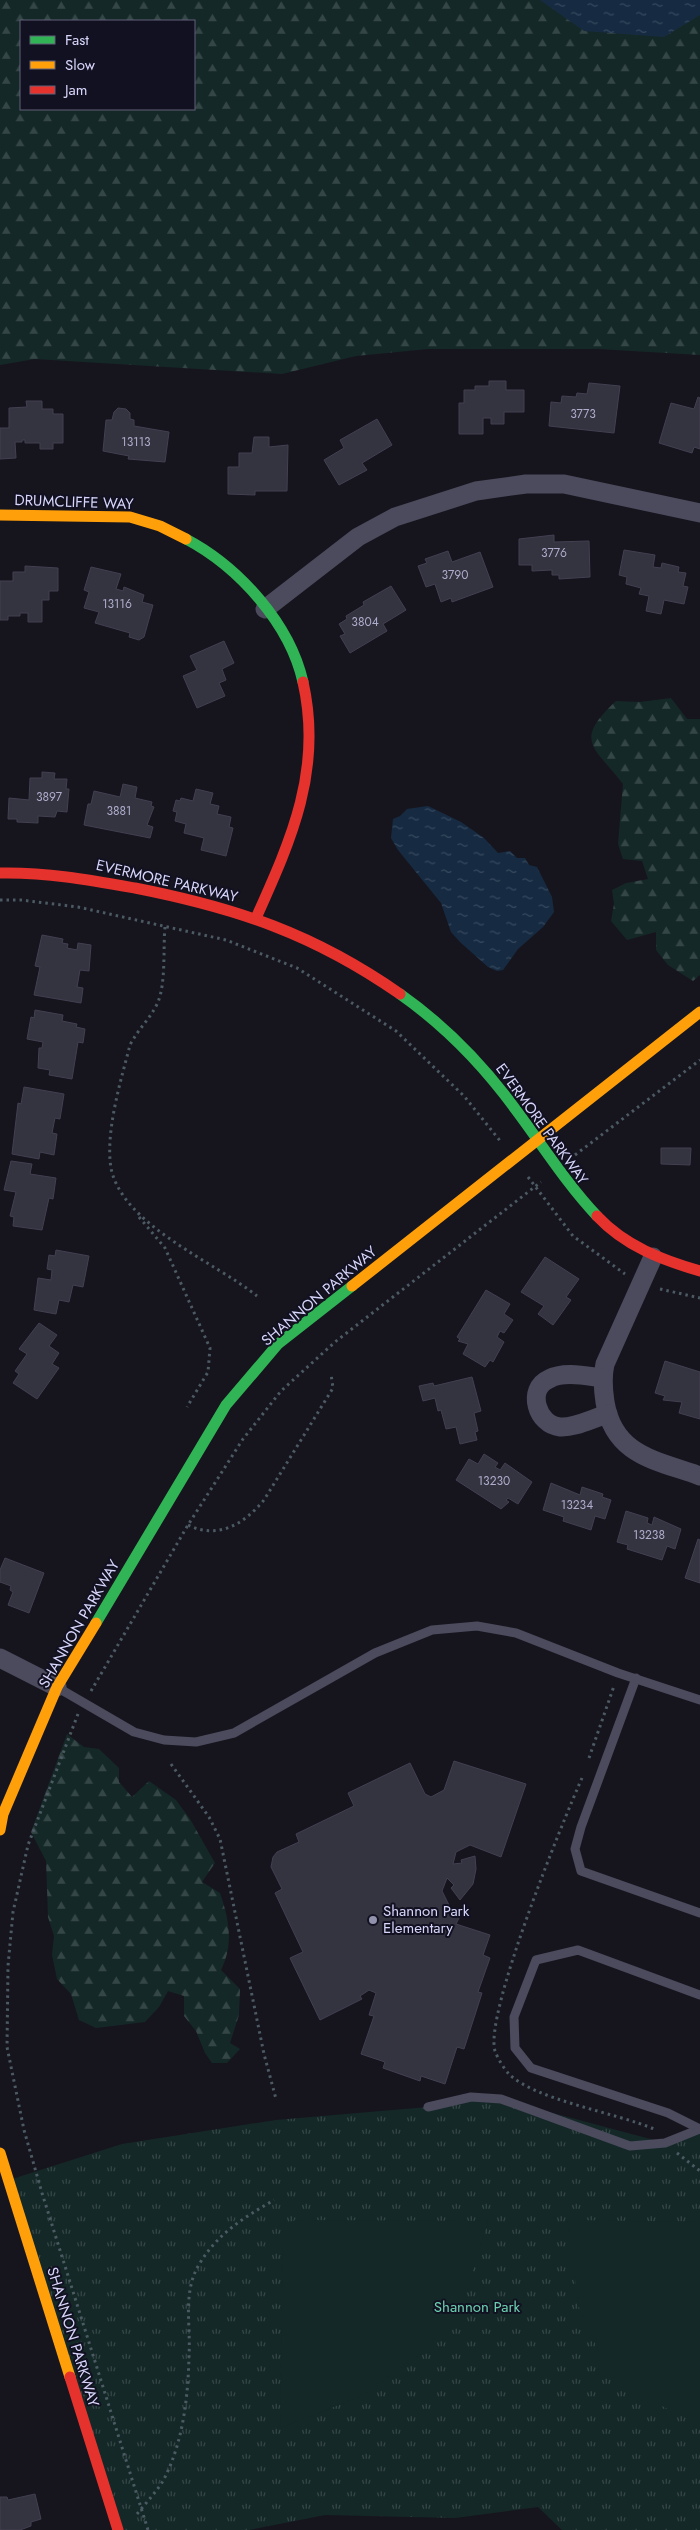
<svg xmlns="http://www.w3.org/2000/svg" width="700" height="2530" font-family="Jost,sans-serif">
	<style>
		.forest { fill: url(#forest-firs); fill-rule: evenodd }
		.park { fill: url(#park-tufts) }
		.pitch { fill: #142827 }
		.water { fill: url(#water-ripples) }
		.building { fill: #343340; stroke: #424051 }
		.lines { fill: none; stroke-linecap: round; stroke-linejoin: round }
		.path { stroke: #4c5a63; stroke-width: 3; stroke-dasharray: 2.5 4; stroke-linecap: butt }
		.lane { stroke: #4b4b5d; stroke-width: 9 }
		.street { stroke: #4b4b5d; stroke-width: 19 }
		.fast { stroke: #30b455; stroke-width: 11 }
		.slow { stroke: #ff9f0a; stroke-width: 11 }
		.jam { stroke: #e5322d; stroke-width: 11 }
		.poi-dot { fill: #9392ad; stroke: #121122; stroke-width: 2 }
		.labels { text-anchor: middle; stroke-width: 4; stroke-linejoin: round; paint-order: stroke }
		.number-label { font-size: 12px; fill: #aeadcc }
		.street-label { font-size: 15px; fill: #d7d6fa; stroke: #121122 }
		.poi-label { font-size: 15px; fill: #d7d6fa; stroke: #121122; text-anchor: start }
		.park-label { font-size: 15px; fill: #6bd1af; stroke: #121122 }
	</style>
	<defs>
		<pattern id="forest-firs" width="22" height="20" patternUnits="userSpaceOnUse" patternTransform="scale(1.25)"><rect width="22" height="20" fill="#142827"/><path d="M5 1l3.5 6h-7zM16 11l3.5 6h-7z" fill="#354647"/></pattern>
		<pattern id="park-tufts" width="24" height="20" patternUnits="userSpaceOnUse" patternTransform="scale(1.25)"><rect width="24" height="20" fill="#142827"/><path d="M3 7l-1-3M5 7V3M7 7l1-3M15 17l-1-3M17 17v-4M19 17l1-3" fill="none" stroke="#354647"/></pattern>
		<pattern id="water-ripples" width="26" height="14" patternUnits="userSpaceOnUse" patternTransform="scale(1.25)"><rect width="26" height="14" fill="#162b42"/><path d="M2 4q2-2 4 0t4 0M15 11q2-2 4 0t4 0" fill="none" stroke="#37495e"/></pattern>
	</defs>
	<rect width="100%" height="100%" fill="#16151e"/>
	<g class="forest">
		<path d="M0 0H700V355L598 349H428L356 356 282 374 35 359 0 365ZM21 21H194V109H21Z"/>
		<path d="M671 698 687 719H700V975L693 981 668 965 656 950V932L627 940 611 921 614 904 612 890 626 883 648 879 642 861 623 859 618 844 623 784C595 747 572 742 616 701L640 702Z"/>
		<path d="M67 1734 84 1747 99 1749 119 1768V1782L132 1797 149 1781 176 1800 190 1819 215 1863 202 1882 220 1893C229 1919 234 1944 221 1970L240 1989 239 2015 230 2043 240 2049 227 2063H212L205 2053 196 2031 184 2016V1996L168 1991 159 2007 145 2022 96 2028 79 2020 71 1994 57 1979 52 1955 54 1936 48 1917 46 1861 31 1832Z"/>
	</g>
	<path class="park" d="M471 2097 501 2099 665 2143 700 2129V2530H562L538 2507 455 2518 325 2515 249 2530H118L9 2180 122 2144 276 2120 428 2107Z"/>
	<g class="pitch">
		<path d="M295 2220 488 2221 467 2290 424 2352 359 2397 280 2428 283 2229Z"/>
		<path d="M567 2220 700 2222V2423L692 2421 612 2381 579 2307Z"/>
	</g>
	<g class="water">
		<path d="M540 0H700V15L664 37 584 31Z"/>
		<path d="M428 806 461 822 484 838 498 853 510 851 517 858H525L529 865 537 867 552 897 554 912 543 927 518 949 503 970 497 971 488 967 460 942 451 932 441 903 398 850 391 838 393 819 400 816 407 809Z"/>
	</g>
	<g class="building">
		<path d="M489 381H506V390H524V412H504V424H491V418H483V434H459V403H464V390H475V386H489Z"/>
		<path d="M589 383 620 386 614 433 549 426 551 402 561 403 562 396 576 397 577 393 587 394Z"/>
		<path d="M698 397 700 398V449L694 447 692 453 659 443 671 403 694 409Z"/>
		<path d="M26 401H42V409H53V414H63V443H53V449H40V443H25V440H22V442H15L16 458 0 459V428H9V408L27 407Z"/>
		<path d="M118 408 126 409 130 413V419L134 420V426L169 432 165 462 128 459 129 456 103 451 106 420H112L114 412Z"/>
		<path d="M377 419 392 445 362 463 367 470 339 485 324 460 344 448 340 440Z"/>
		<path d="M254 437H269V447L288 445 287 491H255V495L228 494V467H239V453H252Z"/>
		<path d="M554 535V542L589 541 590 577 559 579V575H552V570L532 571V565H519V539Z"/>
		<path d="M624 550 655 555 653 567 661 568 662 563 679 567 678 572 686 573 683 586 688 587 684 604 664 600 661 614 646 611 649 596 639 594 641 588 626 584 627 577 619 575Z"/>
		<path d="M448 551 452 562 480 552 493 587 452 602 451 598 441 602 435 584 426 587 418 566 427 563 425 559Z"/>
		<path d="M25 566 58 568V591H49V600H42V622H28V613H20V616H8V620H0V581H13V572H25Z"/>
		<path d="M91 567 121 574 116 589 123 591 124 587 144 595 142 602 153 605 144 637 139 640 129 637 130 633 95 623 99 612 84 608 89 592 84 590Z"/>
		<path d="M391 586 406 610 383 624 387 631 350 653 340 636 345 634 339 624 347 619 346 616 364 605 363 602Z"/>
		<path d="M224 641 234 663 222 669 226 680 219 683 225 696 197 708 183 676 197 670 190 656Z"/>
		<path d="M42 772 55 773 54 779H67L66 789H69L67 812 57 811 55 817 38 816V823L17 822V819H8L9 798 29 800 30 778H42Z"/>
		<path d="M123 784 137 787 135 798 152 802 151 806 154 807 147 825 153 827 150 838 84 825 88 804H91L94 791 120 797Z"/>
		<path d="M196 789 213 793 210 804 219 806 217 814 231 817 229 827 233 828 226 856 201 850 204 838 184 833 186 824 175 821 177 812 173 811 176 800 180 801 181 798 193 801Z"/>
		<path d="M42 935 63 939 62 943 68 944 67 948 77 950 78 943 91 945 89 971 80 970 77 987 83 988 81 1003 34 995 40 967 35 966Z"/>
		<path d="M35 1010 63 1015 62 1021 77 1024 76 1027 85 1029 83 1043 78 1042 72 1079 49 1075 50 1070 38 1068 39 1048H42L43 1042 27 1039 31 1017 34 1018Z"/>
		<path d="M24 1087 64 1094 60 1119 55 1118 52 1133 57 1134 54 1155 40 1152 39 1159 12 1154 18 1103 21 1104Z"/>
		<path d="M661 1148H691L690 1165 661 1164Z"/>
		<path d="M11 1161 32 1164 30 1174 56 1178 53 1199 49 1198 42 1230 13 1226 14 1217 10 1216 16 1192 4 1190Z"/>
		<path d="M56 1250 89 1256 83 1287 73 1285 69 1302 59 1300 56 1314 34 1310 38 1278 51 1280 52 1270 47 1269 49 1255 55 1256Z"/>
		<path d="M545 1257 579 1279 566 1297 571 1300 553 1325 538 1314 544 1306 521 1292Z"/>
		<path d="M486 1290 510 1304 504 1314 513 1320 504 1333 500 1331 497 1337 504 1342 493 1362 490 1360 485 1367 463 1354 468 1344 458 1341 460 1339 457 1337Z"/>
		<path d="M39 1323 57 1335 49 1346 59 1353 52 1364 59 1368 37 1399 13 1383 19 1374 15 1371 27 1354 19 1349Z"/>
		<path d="M665 1361 700 1372V1419L679 1413 682 1402 663 1400 665 1396 655 1393Z"/>
		<path d="M472 1377 481 1411 474 1413 478 1431 475 1432 477 1440 460 1444 456 1427 446 1429 441 1410 438 1411 435 1398 423 1401 419 1386 433 1383 434 1386Z"/>
		<path d="M484 1454 498 1463 495 1467 500 1470 505 1463 532 1482 518 1504 508 1498 506 1500 509 1502 501 1509 456 1480 469 1459 478 1464Z"/>
		<path d="M551 1483 580 1495 582 1487 603 1494 602 1497 611 1500 605 1519 595 1516 591 1530 563 1521 564 1517 543 1510Z"/>
		<path d="M626 1511 648 1518 647 1523 652 1525 654 1517 681 1529 675 1549 667 1546 662 1560 627 1549 628 1545 617 1542Z"/>
		<path d="M698 1539 700 1540V1583L685 1578Z"/>
		<path d="M5 1558 44 1573 29 1613 8 1605 13 1592 10 1590 11 1586 0 1582V1570Z"/>
		<path d="M454 1761 526 1784 501 1857 470 1845 456 1852 453 1864 462 1863 461 1860 475 1856 476 1869 473 1884 460 1900 451 1888 454 1885 447 1878 442 1891 450 1907 449 1913 460 1916 456 1924 490 1935 483 1955 490 1958 478 1992 482 1993 464 2049 457 2047 445 2084 421 2076 420 2081 383 2068 385 2062 361 2054 374 2016 369 2015 376 1993 369 1990 360 1996 362 1999 320 2020 290 1958 303 1952 275 1893 282 1889 271 1867 273 1857 277 1852 299 1842 296 1834 354 1806 348 1793 410 1763 425 1794 431 1797 444 1790Z"/>
		<path d="M35 2494 41 2519 31 2522V2526L20 2530H0V2497H7L8 2500Z"/>
	</g>
	<g class="lines">
		<g class="path">
			<path d="M0 900H21L78 907 226 940 297 968 396 1031 464 1096 501 1142"/>
			<path d="M165 927C163 949 166 982 158 1002 151 1018 138 1029 130 1045 121 1080 105 1132 111 1168 122 1225 215 1262 257 1296"/>
			<path d="M575 1155 700 1060"/>
			<path d="M528 1177 573 1236 625 1274"/>
			<path d="M139 1217 165 1248 210 1348 208 1372 187 1407"/>
			<path d="M660 1289 700 1298"/>
			<path d="M188 1525C218 1540 244 1524 264 1500L333 1388 331 1374"/>
			<path d="M91 1691 188 1525 243 1439 281 1391 335 1342 541 1182"/>
			<path d="M78 1714 28 1845 13 1912 8 1966 7 2047 24 2130 42 2193 148 2530"/>
			<path d="M589 1758 614 1686"/>
			<path d="M171 1764 209 1817 220 1839 264 2054 276 2099"/>
			<path d="M582 1778C563 1821 484 2014 495 2051 497 2057 504 2069 509 2074 535 2100 617 2113 654 2129"/>
			<path d="M677 2153 700 2171"/>
			<path d="M137 2514C146 2503 156 2492 163 2481 183 2443 188 2398 189 2356 191 2325 182 2291 200 2263 218 2233 245 2217 274 2200"/>
		</g>
		<g class="lane">
			<path d="M636 1678 581 1827 575 1849 581 1871 700 1913"/>
			<path d="M60 1689 134 1732 164 1740 196 1742 234 1733 375 1653 432 1630 477 1626 516 1633 618 1673 700 1700"/>
			<path d="M428 2107 471 2097 501 2099 630 2146 665 2143 700 2129"/>
			<path d="M700 2129 668 2113 531 2068 515 2048 514 2017 536 1960 578 1950 700 1995"/>
		</g>
		<g class="street">
			<path d="M265 609 358 537 395 517 476 491 526 484H564L700 513"/>
			<path d="M653 1257 605 1364C602 1377 603 1389 605 1402 614 1456 656 1460 700 1476"/>
			<path d="M602 1378C586 1376 564 1371 549 1379 526 1389 537 1425 560 1427 575 1428 593 1418 608 1414"/>
			<path d="M0 1658 57 1687"/>
		</g>
		<g class="fast">
			<path d="M186 539C239 567 290 624 303 682"/>
			<path d="M400 994C444 1025 484 1066 516 1110 543 1146 566 1183 597 1216"/>
			<path d="M96 1623 226 1405 278 1344 352 1286"/>
		</g>
		<g class="slow">
			<path d="M0 515 130 517 160 526 186 539"/>
			<path d="M352 1286 700 1012"/>
			<path d="M0 1830 3 1814 57 1687 96 1623"/>
			<path d="M0 2153 70 2377"/>
		</g>
		<g class="jam">
			<path d="M0 873C46 872 90 880 135 888 237 908 314 934 400 994"/>
			<path d="M256 918C291 840 323 770 303 682"/>
			<path d="M597 1216C625 1246 662 1260 700 1271"/>
			<path d="M70 2377 118 2530"/>
		</g>
	</g>
	<circle class="poi-dot" cx="373" cy="1920" r="5"/>
	<g class="labels">
		<g class="number-label">
			<text x="583" y="418">3773</text>
			<text x="136" y="446">13113</text>
			<text x="554" y="557">3776</text>
			<text x="455" y="579">3790</text>
			<text x="117" y="608">13116</text>
			<text x="365" y="626">3804</text>
			<text x="49" y="801">3897</text>
			<text x="119" y="815">3881</text>
			<text x="494" y="1485">13230</text>
			<text x="577" y="1509">13234</text>
			<text x="649" y="1539">13238</text>
		</g>
		<g class="street-label">
			<text transform="translate(74 502) rotate(2)" y="5">DRUMCLIFFE WAY</text>
			<text transform="translate(167 881) rotate(13)" y="5">EVERMORE PARKWAY</text>
			<text transform="translate(542 1124) rotate(54)" y="5">EVERMORE PARKWAY</text>
			<text transform="translate(319 1296) rotate(-40)" y="5">SHANNON PARKWAY</text>
			<text transform="translate(79 1624) rotate(-60)" y="5">SHANNON PARKWAY</text>
			<text transform="translate(73 2337) rotate(73)" y="5">SHANNON PARKWAY</text>
		</g>
		<g class="poi-label">
			<text x="383" y="1916">Shannon Park<tspan x="383" dy="17">Elementary</tspan></text>
		</g>
		<g class="park-label">
			<text x="477" y="2312">Shannon Park</text>
		</g>
	</g>
	<rect x="20" y="20" width="175" height="90" fill="#121122" stroke="#616078"/>
	<rect x="30" y="36" width="25" height="8" fill="#30b455" stroke="#616078"/>
	<text x="65" y="45" font-size="15" fill="#d7d6fa">Fast</text>
	<rect x="30" y="61" width="25" height="8" fill="#ff9f0a" stroke="#616078"/>
	<text x="65" y="70" font-size="15" fill="#d7d6fa">Slow</text>
	<rect x="30" y="86" width="25" height="8" fill="#e5322d" stroke="#616078"/>
	<text x="65" y="95" font-size="15" fill="#d7d6fa">Jam</text>
</svg>
